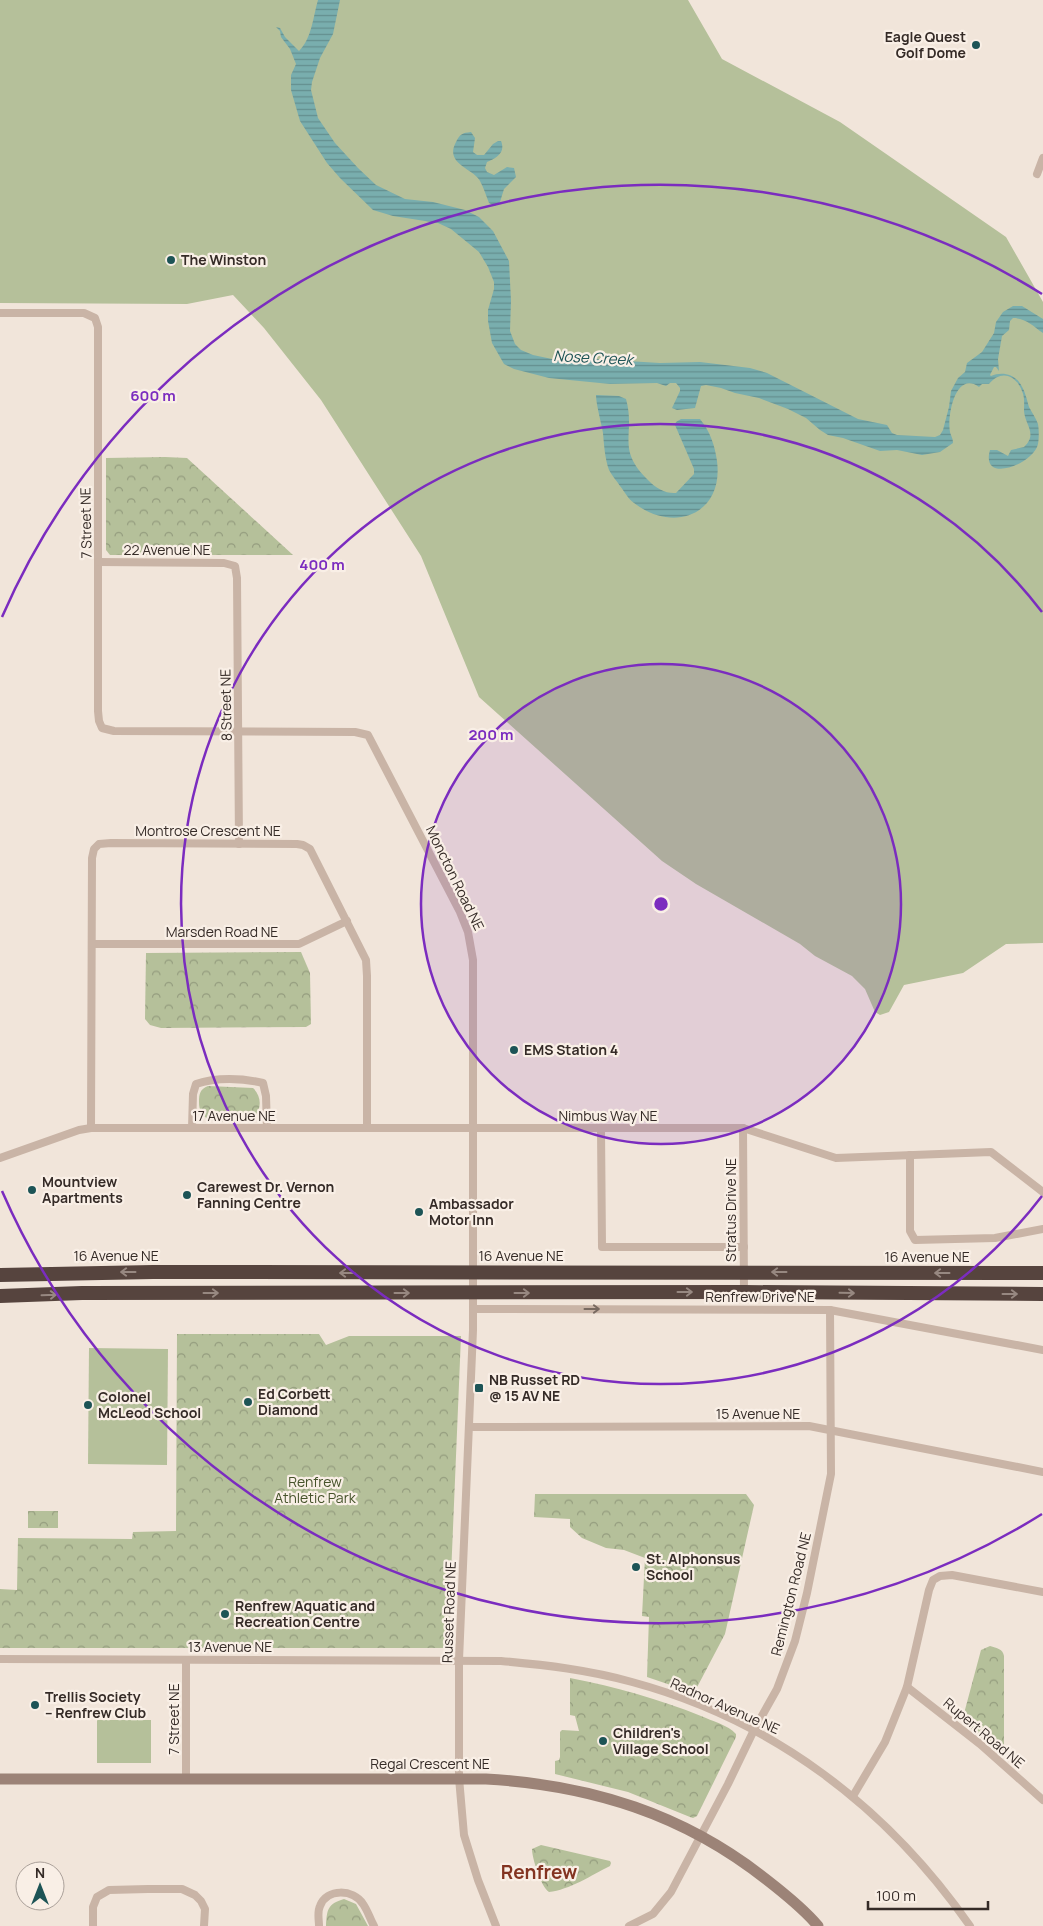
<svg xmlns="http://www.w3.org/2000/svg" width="1043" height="1926" font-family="Manrope,sans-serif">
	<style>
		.grass { fill: #b5c09a }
		.park { fill: url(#park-crowns) }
		.water { fill: url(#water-rules) }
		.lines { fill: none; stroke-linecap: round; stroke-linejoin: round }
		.street { stroke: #c9b4a6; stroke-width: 8 }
		.secondary { stroke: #9c8377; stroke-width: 11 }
		.highway { stroke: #56443e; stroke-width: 14 }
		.oneway { stroke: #978881 }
		.oneway2 { stroke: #786960 }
		.ring { fill: none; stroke: #7b2cbf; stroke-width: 2.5 }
		.poi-dot { fill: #1d5456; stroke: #f9efe6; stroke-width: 2 }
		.labels { text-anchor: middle; stroke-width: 4.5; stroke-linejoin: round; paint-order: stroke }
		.poi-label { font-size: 14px; font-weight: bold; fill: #352b27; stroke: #f9efe6; text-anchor: start }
		.street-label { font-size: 14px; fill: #352b27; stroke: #f9efe6 }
		.park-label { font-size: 14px; fill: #46532b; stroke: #f9efe6 }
		.water-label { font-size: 15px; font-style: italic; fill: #1d5456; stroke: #f9efe6 }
		.district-label { font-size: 19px; font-weight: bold; fill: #833421; stroke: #f9efe6 }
		.centre { fill: #7b2cbf; stroke: #f9efe6; stroke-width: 2.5 }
		.ring-label { font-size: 15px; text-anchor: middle; font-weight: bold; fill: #7b2cbf; stroke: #f9efe6; stroke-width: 4.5; stroke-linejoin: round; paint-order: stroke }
	</style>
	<defs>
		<pattern id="park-crowns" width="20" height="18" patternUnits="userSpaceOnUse" patternTransform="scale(1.25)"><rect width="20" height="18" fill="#b5c09a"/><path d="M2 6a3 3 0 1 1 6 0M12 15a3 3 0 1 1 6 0" fill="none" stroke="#949c7e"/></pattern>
		<pattern id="water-rules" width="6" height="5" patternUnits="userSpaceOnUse" patternTransform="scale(1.25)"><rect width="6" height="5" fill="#79aeae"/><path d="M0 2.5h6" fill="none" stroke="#648e8e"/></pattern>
	</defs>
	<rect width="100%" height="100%" fill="#f1e5da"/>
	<g class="grass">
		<path d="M0 0H688L722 59 840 122 1006 237 1043 302V943L1006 944 963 973 904 985 889 1012 880 1015 875 1012 865 989 852 976 815 956 800 944 696 884 662 861 479 697 421 556 321 400 264 328 233 295 187 304 0 303Z"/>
		<path d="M89 1348 168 1349 167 1465 88 1464Z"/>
		<rect x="97" y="1720" width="54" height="43"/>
	</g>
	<g class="park">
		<path d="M165 457 187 458 293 555H110L106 550V458Z"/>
		<path d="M301 952 310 973 311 1024 306 1027 161 1028 150 1025 145 1019 146 953Z"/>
		<path d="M208 1086 253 1088C263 1097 262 1114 249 1120 230 1120 199 1129 199 1102 199 1094 200 1089 208 1086Z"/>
		<path d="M177 1334H319L326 1345 349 1336H461L448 1648H0V1589L17 1590 18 1538 132 1539 133 1532 176 1531Z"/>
		<path d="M535 1494H746L754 1505 725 1634 694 1693 647 1677 649 1617 642 1616 645 1558 624 1550 606 1548 582 1538 570 1527V1519L534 1517Z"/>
		<path d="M58 1511V1528H28V1511Z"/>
		<path d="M990 1646C997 1648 1003 1649 1004 1656V1757L962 1721 981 1650Z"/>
		<path d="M570 1678C616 1687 659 1699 701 1716 712 1721 728 1725 736 1734V1737L697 1816 693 1818 690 1817 628 1792 555 1774V1761L559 1760 560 1757V1732L562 1730 579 1731 575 1716 570 1715Z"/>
		<path d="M541 1845 610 1861 611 1863 610 1866C592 1875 569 1890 549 1892 541 1887 532 1858 532 1849Z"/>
		<path d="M344 1899 356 1904 368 1926H326C327 1910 327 1904 344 1899Z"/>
	</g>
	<g class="water">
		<path d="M318 0H340L333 34 320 58 312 82 311 90 318 118 335 143 358 168 376 185 405 199 433 202 465 210 479 217 493 231 509 261 511 301 510 331 515 344 521 350 533 355 552 359 578 358 660 363 700 362 750 368 767 373 858 419 887 425 892 433 897 435 935 437 940 435 943 430 949 407 951 391 958 378 965 372 967 363 982 352 994 333 996 322 1003 312 1013 306H1022L1043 319V333C1033 326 1026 318 1013 318L1010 321 1009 330 1002 336 998 359 999 371 996 367H994L990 375 991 376C1002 371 1015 374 1021 385 1025 391 1027 400 1029 407 1032 413 1036 418 1038 424 1039 430 1039 438 1038 444 1034 464 980 485 990 450H997L1008 456 1011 450 1024 447C1038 434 1025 425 1024 411 1024 404 1025 398 1022 391 1016 375 1001 369 989 384H982L979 387C955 370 947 417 950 432 951 436 953 438 953 443L940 452 922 455 897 450 880 451 843 438 828 435 820 430 806 418 788 409 759 398 735 393 721 388 706 385 701 386 695 408 677 410 672 408 680 391V388L676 383H670L666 386 657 383 610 384 549 378 514 369 504 364 492 343 488 321V310L494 289V282L488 267 479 252 451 229 438 223 393 216 373 210 340 178 327 163 300 121 291 90V75L296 64 290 49 281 37 280 31 276 27 280 28 285 37 299 51C312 38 313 17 318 0Z"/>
		<path d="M471 132 475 138 473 152 477 155H484L493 144 498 141H501C506 153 496 158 487 162L485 168 487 172 494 175 507 167 514 168 516 177 504 189 500 202 495 206 489 203C486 196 484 188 480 181 473 168 444 164 456 142 460 134 462 133 471 132Z"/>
		<path d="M596 395 619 396 626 399C636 435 615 449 649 481 656 488 666 494 676 493L694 474V469L675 425 676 422 681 419H700C710 431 715 446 717 461 724 514 674 534 634 503 628 499 625 492 620 486 617 481 612 476 609 470 605 459 604 445 603 433 601 422 596 404 596 395Z"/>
	</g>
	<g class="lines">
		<g class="street">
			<path d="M1037 174 1043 158"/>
			<path d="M0 313H84L95 318 98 327V711L99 721 102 728 114 731 355 732 368 735 460 912 468 932 473 960V1330L459 1660V1778L464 1835 478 1880 496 1926"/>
			<path d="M99 562 224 563 235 566 237 578 239 844"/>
			<path d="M92 944H299L347 921"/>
			<path d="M91 1128 92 858 94 849 99 844 111 843 297 844 303 845 310 849 366 960 367 976V1128"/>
			<path d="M192 1128 193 1094 196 1084C216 1077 243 1078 263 1083L266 1096 267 1128"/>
			<path d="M743 1128 744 1292"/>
			<path d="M601 1129 602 1247H744"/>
			<path d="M910 1155V1231L915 1240 995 1238 1043 1229"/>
			<path d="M0 1158 79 1130 91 1128H743L836 1158 991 1152 1043 1192"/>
			<path d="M473 1309 830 1310 1043 1350"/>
			<path d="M469 1427 809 1426 1043 1472"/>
			<path d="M0 1659 501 1661C546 1665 589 1670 632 1682 773 1720 887 1807 970 1926"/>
			<path d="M907 1687 980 1744 1043 1800"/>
			<path d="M186 1779V1660"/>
			<path d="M853 1796 885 1742 907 1687 929 1590 933 1580 940 1576 952 1575 1043 1592"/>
			<path d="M93 1926V1907L97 1897 109 1890 148 1889H182L195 1895 201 1901 205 1909 204 1926"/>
			<path d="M319 1926C319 1920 317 1912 320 1906 327 1888 353 1889 363 1904 368 1911 370 1919 374 1926"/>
			<path d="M629 1926 653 1914 671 1892 728 1784 754 1730 777 1689 795 1641 807 1593 831 1474 830 1310"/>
		</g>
		<path class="secondary" d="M0 1779H486C591 1785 684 1814 767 1880 785 1894 804 1909 818 1926"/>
		<g class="highway">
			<path d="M0 1275 153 1272 1043 1273"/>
			<path d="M0 1296 82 1293 744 1292 1043 1294"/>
		</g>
	</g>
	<defs><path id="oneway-shaft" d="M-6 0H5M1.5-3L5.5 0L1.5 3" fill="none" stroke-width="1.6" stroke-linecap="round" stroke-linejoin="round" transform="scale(1.25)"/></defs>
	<g class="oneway">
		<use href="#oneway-shaft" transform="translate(128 1272) rotate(180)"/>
		<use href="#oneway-shaft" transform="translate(779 1272) rotate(-180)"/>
		<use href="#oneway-shaft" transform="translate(347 1273) rotate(-180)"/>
		<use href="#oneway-shaft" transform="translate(942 1273) rotate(-180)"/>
		<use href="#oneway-shaft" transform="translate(685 1292)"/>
		<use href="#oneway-shaft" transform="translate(211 1293)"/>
		<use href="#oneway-shaft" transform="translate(402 1293)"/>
		<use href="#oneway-shaft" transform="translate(522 1293)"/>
		<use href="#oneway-shaft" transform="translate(847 1293) rotate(1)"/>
		<use href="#oneway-shaft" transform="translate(1010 1294)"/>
		<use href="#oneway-shaft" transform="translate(49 1295) rotate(-2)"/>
	</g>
	<use class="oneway2" href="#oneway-shaft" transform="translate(592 1309)"/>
	<circle cx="661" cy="904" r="240" fill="#7b2cbf" fill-opacity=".12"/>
	<g class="ring">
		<circle cx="661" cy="904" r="240"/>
		<path d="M1042 1196A480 480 0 1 1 1042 612"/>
		<path d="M1042 1514A719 719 0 0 1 2 1191M2 617A719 719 0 0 1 1042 294"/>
	</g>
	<g class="poi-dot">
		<circle cx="976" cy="45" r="5"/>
		<circle cx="171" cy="260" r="5"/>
		<circle cx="514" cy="1050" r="5"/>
		<circle cx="32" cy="1190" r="5"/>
		<circle cx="187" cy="1195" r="5"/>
		<circle cx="419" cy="1212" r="5"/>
		<rect x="474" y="1383" width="10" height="10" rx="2.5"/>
		<circle cx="248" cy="1402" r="5"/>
		<circle cx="88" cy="1405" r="5"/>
		<circle cx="636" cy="1567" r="5"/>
		<circle cx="225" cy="1614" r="5"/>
		<circle cx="35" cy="1705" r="5"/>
		<circle cx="603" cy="1741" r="5"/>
	</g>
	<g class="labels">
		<g class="poi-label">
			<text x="966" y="42" text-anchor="end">Eagle Quest<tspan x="966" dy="16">Golf Dome</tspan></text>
			<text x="181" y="265">The Winston</text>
			<text x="524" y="1055">EMS Station 4</text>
			<text x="42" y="1187">Mountview<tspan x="42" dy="16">Apartments</tspan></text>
			<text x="197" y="1192">Carewest Dr. Vernon<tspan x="197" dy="16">Fanning Centre</tspan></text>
			<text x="429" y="1209">Ambassador<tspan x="429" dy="16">Motor Inn</tspan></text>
			<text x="489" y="1385">NB Russet RD<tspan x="489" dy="16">@ 15 AV NE</tspan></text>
			<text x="258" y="1399">Ed Corbett<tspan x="258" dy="16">Diamond</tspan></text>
			<text x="98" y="1402">Colonel<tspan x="98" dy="16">McLeod School</tspan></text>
			<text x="646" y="1564">St. Alphonsus<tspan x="646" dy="16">School</tspan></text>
			<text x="235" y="1611">Renfrew Aquatic and<tspan x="235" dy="16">Recreation Centre</tspan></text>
			<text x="45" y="1702">Trellis Society<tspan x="45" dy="16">– Renfrew Club</tspan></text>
			<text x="613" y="1738">Children's<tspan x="613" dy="16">Village School</tspan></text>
		</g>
		<g class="street-label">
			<text transform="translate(86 523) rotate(-91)" y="5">7 Street NE</text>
			<text x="167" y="555">22 Avenue NE</text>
			<text transform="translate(226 705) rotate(-91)" y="5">8 Street NE</text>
			<text x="208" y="836">Montrose Crescent NE</text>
			<text transform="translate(455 878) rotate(64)" y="5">Moncton Road NE</text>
			<text x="222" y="937">Marsden Road NE</text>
			<text x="234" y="1121">17 Avenue NE</text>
			<text x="608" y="1121">Nimbus Way NE</text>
			<text transform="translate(731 1210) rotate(-90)" y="5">Stratus Drive NE</text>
			<text x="116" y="1261">16 Avenue NE</text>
			<text x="521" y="1261">16 Avenue NE</text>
			<text x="927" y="1262">16 Avenue NE</text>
			<text x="760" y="1302">Renfrew Drive NE</text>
			<text x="758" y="1419">15 Avenue NE</text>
			<text transform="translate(791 1594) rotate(-76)" y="5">Remington Road NE</text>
			<text transform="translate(449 1612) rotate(-88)" y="5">Russet Road NE</text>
			<text x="230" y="1652">13 Avenue NE</text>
			<text transform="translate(725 1706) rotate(24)" y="5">Radnor Avenue NE</text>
			<text transform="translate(174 1719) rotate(-90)" y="5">7 Street NE</text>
			<text transform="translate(984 1733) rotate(40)" y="5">Rupert Road NE</text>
			<text x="430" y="1769">Regal Crescent NE</text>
		</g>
		<g class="park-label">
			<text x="315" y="1487">Renfrew<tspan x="315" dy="16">Athletic Park</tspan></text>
		</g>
		<g class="water-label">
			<text transform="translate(593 358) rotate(3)" y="5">Nose Creek</text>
		</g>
		<g class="district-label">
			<text x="539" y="1879">Renfrew</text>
		</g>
	</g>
	<circle cx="661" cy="904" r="8" class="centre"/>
	<g class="ring-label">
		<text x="153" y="401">600 m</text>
		<text x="322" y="570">400 m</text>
		<text x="491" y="740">200 m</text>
	</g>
	<g transform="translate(40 1886)"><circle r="24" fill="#f9efe6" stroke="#aba19a"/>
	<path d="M0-4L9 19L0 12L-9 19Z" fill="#1d5456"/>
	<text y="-8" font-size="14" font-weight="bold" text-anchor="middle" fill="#352b27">N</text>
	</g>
	<path d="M868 1901v8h120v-8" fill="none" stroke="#352b27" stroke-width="2.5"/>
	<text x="876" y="1901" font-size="15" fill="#352b27" stroke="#f9efe6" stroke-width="4" paint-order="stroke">100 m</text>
</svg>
